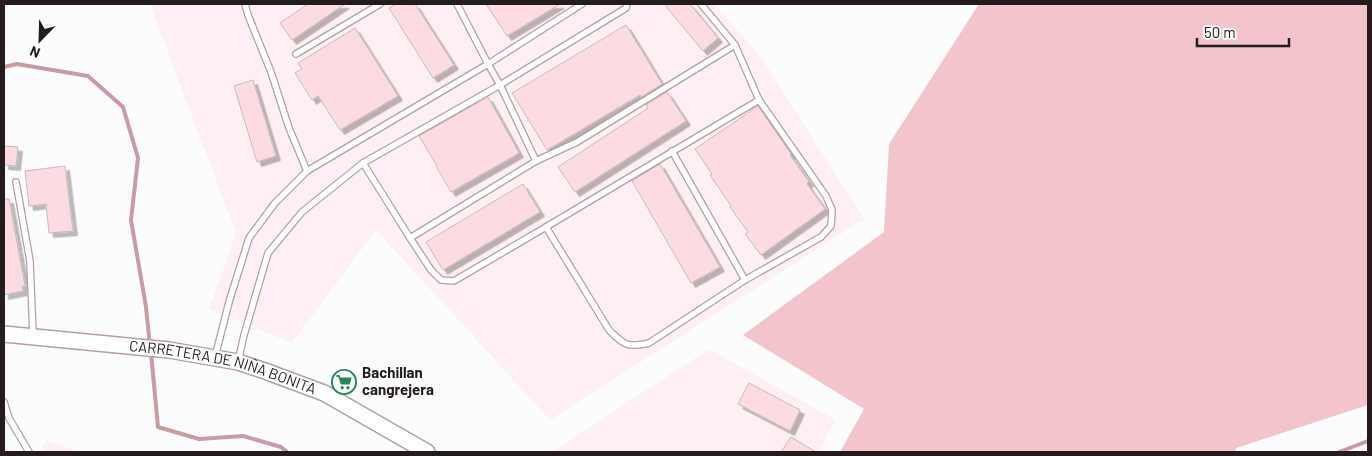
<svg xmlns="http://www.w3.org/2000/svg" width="1372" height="456" font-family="Barlow,sans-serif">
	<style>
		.built { fill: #fef0f2 }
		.green { fill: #f2c5cc }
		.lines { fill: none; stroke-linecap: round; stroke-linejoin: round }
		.stream { stroke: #c99ba2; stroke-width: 4 }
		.building { fill: #fadce1; stroke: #ceb7ba; filter: url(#shadow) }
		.lane-casing { stroke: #b59fa2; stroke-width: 8 }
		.secondary-casing { stroke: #b59fa2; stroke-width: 18 }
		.lane { stroke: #fff; stroke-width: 5.5 }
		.secondary { stroke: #fff; stroke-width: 15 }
		.labels { text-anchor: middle; stroke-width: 4; stroke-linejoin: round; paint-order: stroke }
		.street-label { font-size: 15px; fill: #241b1c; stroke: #fcfcfc }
		.poi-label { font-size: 15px; font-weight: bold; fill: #241b1c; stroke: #fcfcfc; text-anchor: start }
	</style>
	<defs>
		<filter id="shadow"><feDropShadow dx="4.5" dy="4.5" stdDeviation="0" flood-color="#0004"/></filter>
	</defs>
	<rect width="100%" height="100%" fill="#fcfcfc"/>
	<g class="built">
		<path d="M153 4H245L248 15 256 6 260 4H714L761 57 864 219 550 420 376 230 292 343 209 309 236 233 150 5Z"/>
		<path d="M709 349 836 420 818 452H552Z"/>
		<path d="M46 440 81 452H41Z"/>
	</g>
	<path class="green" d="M979 4H1368V405L1236 448 1235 452H840L864 409 743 335 884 232 889 144Z"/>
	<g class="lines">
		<g class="stream">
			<path d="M4 67 17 64 88 76 123 107 138 158 131 220 146 307 150 346"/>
			<path d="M151 353 158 427 199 439 243 436 281 447 287 452"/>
			<path d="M1339 452 1368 441"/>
		</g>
	</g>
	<g class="building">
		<path d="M308 4H345L292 40 280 23Z"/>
		<path d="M396 4H415L454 65 433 78 389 8Z"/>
		<path d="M486 4H560L507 36Z"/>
		<path d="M664 4H690L718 38 703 51Z"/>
		<path d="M626 25 662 84 641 97 640 95 547 150 512 93Z"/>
		<path d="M355 28 398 96 340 130 318 96 312 100 295 73 302 69 298 63Z"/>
		<path d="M253 80 276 156 257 162 234 86Z"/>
		<path d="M667 92 686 121 575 192 558 167 648 108 646 105Z"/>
		<path d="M488 97 519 153 451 192 436 166H437L419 136Z"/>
		<path d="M758 106 791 154 790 155 809 182 807 184 825 209 761 255 745 234 748 232 730 207 731 206 710 175 712 174 695 149Z"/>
		<path d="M4 146 18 147 16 166 4 165Z"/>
		<path d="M660 164 720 267 691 283 632 181Z"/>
		<path d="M65 166 73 231 49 233 46 204 29 206 25 171Z"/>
		<path d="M523 184 540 212 443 270 426 242Z"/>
		<path d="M4 199H9L25 286H22L23 291 4 295Z"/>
		<path d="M749 383 800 410 790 431 738 404Z"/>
		<path d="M791 437 816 452H781Z"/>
	</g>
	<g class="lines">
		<defs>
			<g id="lane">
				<path d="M245 4 248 15 271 72 289 128 307 171"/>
				<path d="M457 4 488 64 500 85 536 161"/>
				<path d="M735 45 577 142 536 161 410 238 431 270 441 280 454 281 546 227 759 100"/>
				<path d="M296 54 380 4"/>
				<path d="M672 151 745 280"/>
				<path d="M363 163 410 238"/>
				<path d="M16 182 30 261 33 335"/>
				<path d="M546 227 609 330C624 345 627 348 649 343L745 280 821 237 831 226 832 210 826 196 759 100 735 45 701 4"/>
				<path d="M215 357 229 302 249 238 275 203 307 171 488 64 582 4"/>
				<path d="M238 362 244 335 268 253 302 212 363 163 500 85 626 8 627 4"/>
				<path d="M4 402 9 418 29 452"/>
			</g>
			<g id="secondary">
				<path id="s1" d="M4 334 169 350 238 362 265 371 324 393 427 452"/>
			</g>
		</defs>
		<use href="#lane" class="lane-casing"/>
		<use href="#secondary" class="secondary-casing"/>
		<use href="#lane" class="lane"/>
		<use href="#secondary" class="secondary"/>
	</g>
	<defs>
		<symbol id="supermarket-ring" viewBox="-11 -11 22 22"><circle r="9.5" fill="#fcfcfc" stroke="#2c8459" stroke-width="1.5"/><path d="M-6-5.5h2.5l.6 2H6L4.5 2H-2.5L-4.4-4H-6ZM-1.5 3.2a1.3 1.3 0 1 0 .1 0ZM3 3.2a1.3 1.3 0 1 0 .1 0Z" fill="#2c8459"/></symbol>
	</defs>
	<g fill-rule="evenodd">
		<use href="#supermarket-ring" x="330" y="368" width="28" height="28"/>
	</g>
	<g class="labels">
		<g class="street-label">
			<text dy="5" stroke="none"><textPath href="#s1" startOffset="222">CARRETERA DE NIÑA BONITA</textPath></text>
		</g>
		<g class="poi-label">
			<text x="362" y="378">Bachillan<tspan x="362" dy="17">cangrejera</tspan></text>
		</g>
	</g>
	<rect width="1372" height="456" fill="none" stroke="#241b1c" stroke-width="10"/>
	<g transform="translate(40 40) rotate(203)" stroke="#fcfcfc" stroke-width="4" paint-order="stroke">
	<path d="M0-4L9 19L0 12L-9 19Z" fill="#241b1c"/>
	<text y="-8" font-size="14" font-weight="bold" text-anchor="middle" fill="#241b1c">N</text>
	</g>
	<path d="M1197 38v8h92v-8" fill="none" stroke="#241b1c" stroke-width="2.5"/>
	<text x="1204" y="38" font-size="15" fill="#241b1c" stroke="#fcfcfc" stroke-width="4" paint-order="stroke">50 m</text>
</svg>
